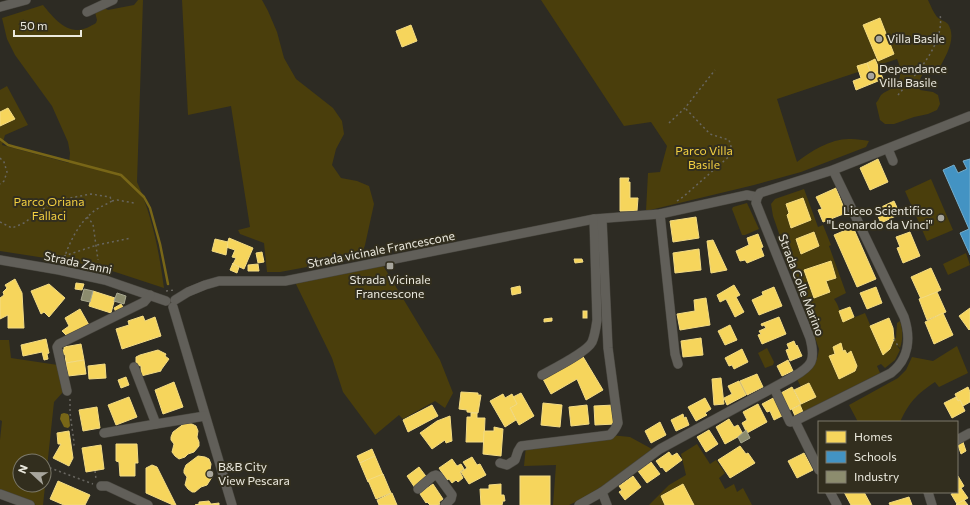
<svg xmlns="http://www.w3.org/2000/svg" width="970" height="505" font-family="Commissioner,sans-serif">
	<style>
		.green { fill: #4a3e0c; fill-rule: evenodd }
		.water { fill: #786617 }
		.homes { fill: #f6d55c; stroke: #f3db83 }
		.schools { fill: #4393c3; stroke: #75adcb }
		.industry { fill: #8c8c6e; stroke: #a8a890 }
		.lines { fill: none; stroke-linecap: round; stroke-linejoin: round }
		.stream { stroke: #786617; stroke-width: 2.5 }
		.minor-casing { stroke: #48463f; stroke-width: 10 }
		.path { stroke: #686660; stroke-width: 1.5; stroke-dasharray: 2 3; stroke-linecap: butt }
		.minor { stroke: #615f59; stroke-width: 9 }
		.poi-dot { fill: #a8a69d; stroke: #322e1e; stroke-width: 1.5 }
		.labels { text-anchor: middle; stroke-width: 4; stroke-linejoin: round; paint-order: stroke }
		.poi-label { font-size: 12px; fill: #ebe9de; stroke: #322e1e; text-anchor: start }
		.park-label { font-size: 12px; fill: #f2cf41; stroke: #322e1e }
		.street-label { font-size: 12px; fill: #ebe9de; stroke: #322e1e }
	</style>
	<rect width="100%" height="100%" fill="#2d2b23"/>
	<g class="green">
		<path d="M138 0H143L137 182C152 216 159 250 164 288L97 266 0 251V90L7 86 28 125 5 135 2 145 69 163 70 153 68 142 52 106 15 55 7 39 2 18 43 5C51 15 64 31 78 30 84 30 91 26 96 23L97 20 95 12 104 8 108 10 134 5Z"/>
		<path d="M182 0H262L268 11 277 32 284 58 296 79 333 108 342 121 344 134 336 149 332 165 341 178 357 181 369 186 374 204 365 245 361 257 280 272H267L264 243 240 234 238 230 250 227 231 106 188 115Z"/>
		<path d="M541 0H928C931 6 933 12 937 17 940 20 945 21 948 24 957 38 946 55 940 67 925 69 922 72 918 86L920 90 933 92 938 95 940 104 937 110 928 114 914 117 894 124H885L880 120 876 103C878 101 879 98 881 95 884 92 888 91 892 88 902 81 902 70 897 59L777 99 797 162C811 151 832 138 851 139 857 139 863 140 869 141L866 147 801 172 754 185 646 211 648 173 660 172 667 146 651 122 624 126Z"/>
		<path d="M931 179 953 230 927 241 905 191Z"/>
		<path d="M804 189 818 227 823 225 831 245 829 246 846 293 834 299C839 305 840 314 843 322L865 313 883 355 890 349 894 338H896L897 323 900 321C903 331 903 339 900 348L896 344 900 350 895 360 885 368 881 364 877 366 880 373 803 412 800 405 816 397 809 383 801 387 797 379C811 370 817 366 819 349L773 216 771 204 775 199Z"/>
		<path d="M747 203 759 229 745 235H742L732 209 733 207Z"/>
		<path d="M966 253 970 265 948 275 943 264Z"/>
		<path d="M381 262 440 360 453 393 445 408 435 401 403 419 399 415 375 435 343 392 332 358 295 282Z"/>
		<path d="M0 340H9L11 358 58 365 63 392 54 402 43 505H36L0 492V440L2 421 0 420ZM20 461H44V485H20Z"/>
		<path d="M957 346 968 373 939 387 935 382C916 395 910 401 900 422H858L849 405 898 378 906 370 912 357 933 361Z"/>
		<path d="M767 348 774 362 773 365 765 368 758 353Z"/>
		<path d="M610 435 630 437 652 449 605 485 580 500 569 505H553L556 465 524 466 526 446Z"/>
		<path d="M697 444 710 464 716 460 725 473 719 478 725 489 734 484 737 492 743 488 752 505H649L669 485 686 475 681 454Z"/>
	</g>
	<path class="water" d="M64 413 68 414 69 416 70 426 68 428 64 427 60 419 61 414Z"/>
	<g class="homes">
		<path d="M880 18 894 54 878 61 863 25Z"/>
		<path d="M411 25 417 41 402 47 396 31Z"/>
		<path d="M875 59 880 71 871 74 867 63Z"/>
		<path d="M867 63 871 74 880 71 883 79 856 90 853 81 861 78 857 66Z"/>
		<path d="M8 108 15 119 0 126V112Z"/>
		<path d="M878 159 888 182 870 190 860 168Z"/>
		<path d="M620 178H629L628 182H630V198H638L637 211H620Z"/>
		<path d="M836 188 846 213 823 222 818 210 822 209 816 197Z"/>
		<path d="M803 198 811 220 791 228 787 215 789 213 786 204Z"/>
		<path d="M894 201 900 214 881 223 875 210Z"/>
		<path d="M696 217 699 238 673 242 670 221Z"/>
		<path d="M853 227 876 279 857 287 834 235Z"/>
		<path d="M814 232 819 246 801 254 796 239Z"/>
		<path d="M910 232 920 256 903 263 897 248 900 247 896 237Z"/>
		<path d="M758 234 763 247 761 248 764 256 747 263 745 260 740 261 736 251 749 245 747 238Z"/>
		<path d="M229 238 253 248 244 269 233 264 236 258 232 257 235 250 226 247Z"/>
		<path d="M215 239 228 242 226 255 212 251Z"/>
		<path d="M713 240 727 270 711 273 707 241Z"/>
		<path d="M699 249 701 270 675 273 673 253Z"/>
		<path d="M262 252 264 262 258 263 256 253Z"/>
		<path d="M574 259H582L583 262 575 263Z"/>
		<path d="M831 261 836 278 826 281 830 292 814 298 804 270Z"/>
		<path d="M233 263V264L239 267 237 273 230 270Z"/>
		<path d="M258 264 259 271H248V265Z"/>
		<path d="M931 268 941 290 921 299 911 277Z"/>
		<path d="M15 279 22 293 24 328H8V315L0 319V298L4 295 3 292 7 288 5 285Z"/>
		<path d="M76 283 84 284 82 290 75 289Z"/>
		<path d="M49 284 65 298 49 317 44 312 41 314 31 291Z"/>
		<path d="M734 285 740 295 736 297 744 312 735 317 726 299 720 302 717 295Z"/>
		<path d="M520 286 521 293 512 295 511 288Z"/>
		<path d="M774 287 782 306 759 315 752 300 763 295 762 292Z"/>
		<path d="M876 287 882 303 867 309 860 293Z"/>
		<path d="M93 291 115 298 111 313 89 306Z"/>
		<path d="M937 292 946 312 927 320 919 299Z"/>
		<path d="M706 298 710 325 680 330 677 314 695 311 694 300Z"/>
		<path d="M121 304 125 310 117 314 114 308Z"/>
		<path d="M850 307 854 317 843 322 839 311Z"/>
		<path d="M970 308V329L969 330 959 316Z"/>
		<path d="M80 309 89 325 69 338 62 331 69 326 65 318Z"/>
		<rect x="583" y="311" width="4" height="7"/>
		<path d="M943 313 953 335 934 344 925 322Z"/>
		<path d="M143 316 145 321 155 317 161 336 122 349 116 329 129 325 128 321Z"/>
		<path d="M779 317 786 334 762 344 758 335 761 334 759 331 766 328 764 325 762 326 761 324Z"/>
		<path d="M552 318V321L544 322V319Z"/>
		<path d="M889 318 893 328 894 339 890 349 883 355 870 326Z"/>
		<path d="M730 325 737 340 725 345 718 331Z"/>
		<path d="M701 338 703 355 683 357 681 341Z"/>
		<path d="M46 339 49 353 47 354 48 359 44 360 42 352 23 356 21 345Z"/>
		<path d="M794 341 796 346 797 345 802 356 790 361 786 350 789 349 787 344Z"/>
		<path d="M841 343 843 351 845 350 847 354 851 351 857 366 855 371 839 379 829 356 835 354 833 347Z"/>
		<path d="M81 344 84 360 66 363 65 354 63 355 62 350H64V347Z"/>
		<path d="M742 349 748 362 734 369 732 365 729 366 725 358Z"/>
		<path d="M158 350 166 354 165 356 169 359 161 370V371L141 376V366L136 365V357L140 355Z"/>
		<path d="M582 355 603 390 586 400 577 379 551 394 543 379Z"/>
		<path d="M84 360 86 374 68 376 66 363Z"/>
		<path d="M788 360 793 371 782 376 777 366Z"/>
		<path d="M105 364 106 378 89 379 88 366Z"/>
		<path d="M757 374 763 387 747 395 740 381Z"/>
		<path d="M126 377 129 385 121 388 118 380Z"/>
		<path d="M721 378 724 404 714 405 712 379Z"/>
		<path d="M739 381 746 395 727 405 724 398 732 394 728 386Z"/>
		<path d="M174 382 183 407 163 414 155 390Z"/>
		<path d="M809 383 816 397 801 404 794 390Z"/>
		<path d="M792 387 801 404 790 410 781 393Z"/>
		<path d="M968 387 970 392V402L963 406 960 400 958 401 955 394Z"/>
		<path d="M461 392 478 393V395H481L478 413 467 412V410L459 409Z"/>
		<path d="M521 393 534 416 519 425 510 408 517 404 513 397Z"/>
		<path d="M503 394 505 398 512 394 517 404 510 408 516 420 505 427 490 401Z"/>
		<path d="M777 396 786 414 774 420 770 411 767 412 762 404Z"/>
		<path d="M129 397 137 417 116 425 108 405Z"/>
		<path d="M956 397 958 401 960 400 965 411 952 418 944 403Z"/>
		<path d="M705 398 711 409 705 413 707 415 696 421 688 407Z"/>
		<path d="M543 403 562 405 560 427 541 425Z"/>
		<path d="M758 404 767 422 747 433 742 423 747 420 743 412Z"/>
		<path d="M432 405 438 416 408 432 403 420Z"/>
		<path d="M587 405 589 424 571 426 569 407Z"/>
		<path d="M614 405 615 424 595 425 594 406Z"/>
		<path d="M800 405 803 412 795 416 792 409Z"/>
		<path d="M97 407 100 428 83 431 79 410Z"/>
		<path d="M471 413H477V418H485L484 442H466L467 417H471Z"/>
		<path d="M683 414 684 418 686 417 689 425 676 431 671 420Z"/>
		<path d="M450 416 452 441 446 443 445 440 432 449 420 433 437 421Z"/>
		<path d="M729 419 734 427 738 425 743 434 725 444 716 427Z"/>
		<path d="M660 422 666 435 651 443 645 431Z"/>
		<path d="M185 423 192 424 196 426 198 431 197 437 199 442V446L194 452 188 454 185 457 179 459 175 456 172 452 174 444 171 440V437L173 432Z"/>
		<path d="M494 427 503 429 501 456 483 454 484 431H494Z"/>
		<path d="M709 430 718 444 706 452 697 437Z"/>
		<path d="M69 431 73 458 69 466 53 458 61 444H58L57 433Z"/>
		<path d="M963 442 966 451 961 454 958 445Z"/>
		<path d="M116 444H137L138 463H135V476H120L119 462 116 461Z"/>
		<path d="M101 445 104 469 86 472 82 448Z"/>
		<path d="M740 446 746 454 748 453 755 463 730 478 718 460Z"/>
		<path d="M372 449 375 456 360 463 357 456Z"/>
		<path d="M669 452 672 456 677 453 682 460 666 472 662 467 661 468 656 461Z"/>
		<path d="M804 453 813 470 797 478 788 461Z"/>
		<path d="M198 456 205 457 209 459 211 464 210 470 212 477 207 485 201 487 195 492H192L188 489 185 485 187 477 184 473V470L186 465Z"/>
		<path d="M375 456 383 475 368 482 360 463Z"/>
		<path d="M472 457 477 465 480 464 486 475 469 484 461 472 467 468 463 462Z"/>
		<path d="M452 459 457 466 461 464 464 469 460 472 463 478 458 482 456 480 452 483 449 479 447 480 439 468Z"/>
		<path d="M651 462 660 474 647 483 638 471Z"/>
		<path d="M152 465 157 467 176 505H173L146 493V468Z"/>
		<path d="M419 467 428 479 415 488 407 476Z"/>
		<path d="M383 474 391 493 376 499 368 480Z"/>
		<rect x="520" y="476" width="30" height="29"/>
		<path d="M633 476 641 487 625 500 619 492 622 490 619 486Z"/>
		<path d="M958 476 964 486 957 491V477Z"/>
		<path d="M58 481 90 495 85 505H64L50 499Z"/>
		<path d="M433 484 443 499 439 502 440 504 438 505H430L427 502 426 503 420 494 421 493 420 491 423 488 424 490Z"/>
		<path d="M501 484V495H504L505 501H503L502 505H481L480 489H489V485Z"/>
		<path d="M683 484 694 505H665L661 496Z"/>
		<path d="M961 488 968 498 957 504 951 494 957 492V491Z"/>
		<path d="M844 492H864L871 505H851Z"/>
		<path d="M392 493 397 505H379L377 500Z"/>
		<path d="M909 497 912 505H890L889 503Z"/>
		<path d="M964 500 968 505H956L957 504Z"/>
		<path d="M209 501 211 504 219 503V505H195L199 504V502Z"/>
	</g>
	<path class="schools" d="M970 159V255L960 233 969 229 943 170 954 165 958 173 967 169 963 161Z"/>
	<g class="industry">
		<path d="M84 289 93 291 90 302 81 300Z"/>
		<path d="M117 293 126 296 124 304 114 301Z"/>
		<path d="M746 430 750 438 741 443 738 437Z"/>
	</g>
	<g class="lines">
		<path class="stream" d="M0 139 8 145 15 147 121 175 144 197 150 208 160 244 168 284"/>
		<defs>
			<g id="minor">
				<path d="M0 7 26 0"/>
				<path d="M87 12 113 0"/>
				<path d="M888 149 893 161"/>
				<path d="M660 214 675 354 678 364"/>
				<path d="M0 260 59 270 105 280 166 301"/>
				<path d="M175 300 188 292 205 285 219 281H285L594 219 660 214 747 195 757 197"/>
				<path d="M173 307 232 505"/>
				<path d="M542 375C553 369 587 352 592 342 595 335 596 327 597 320L594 219"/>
				<path d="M774 388 790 422 795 421"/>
				<path d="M67 391 57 347 59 344 144 302 150 295"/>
				<path d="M795 421 891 373C909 359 911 338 904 317L833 170"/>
				<path d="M795 421 819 470"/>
				<path d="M156 424 205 416"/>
				<path d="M104 433 156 424 134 367"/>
				<path d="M957 440 970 433"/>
				<path d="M500 463 507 465 515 460 518 451 521 446 610 435C614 431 616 429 618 423L608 348 602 219"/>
				<path d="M101 486H107L148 505"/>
				<path d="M418 489 433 476 436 475 438 476 452 495 451 499 445 505"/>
				<path d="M602 492 607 505"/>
				<path d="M830 492 837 505"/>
				<path d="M928 492 932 505"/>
				<path d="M0 494 30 505"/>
				<path d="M579 505 602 492 660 449 793 377C812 366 816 361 810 338L756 203 757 198 760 193 833 170 970 116"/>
			</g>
		</defs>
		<use href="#minor" class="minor-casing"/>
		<g class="path">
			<path d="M898 95C916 74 945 44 940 14"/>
			<path d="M669 123 685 108 715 70"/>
			<path d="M0 158 4 162 7 172 4 181 0 184"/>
			<path d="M112 201 117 200 134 203"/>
			<path d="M677 201 683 197 733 153 729 140 710 134 685 108"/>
			<path d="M87 217 93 224 98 260"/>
			<path d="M0 222 12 228 24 223 47 206 59 200 91 194 110 197 112 201C107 204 102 206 97 209 80 220 69 242 63 262"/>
			<path d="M64 256 97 245 131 238"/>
			<path d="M166 291 174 290"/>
			<path d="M894 339 898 346"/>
			<path d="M70 399V413L74 442V445H71"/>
			<path d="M45 466 93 484"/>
			<path d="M95 471 96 479"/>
		</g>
		<use href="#minor" class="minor"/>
	</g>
	<g class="poi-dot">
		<circle cx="879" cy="39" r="4"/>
		<circle cx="871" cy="76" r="4"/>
		<circle cx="941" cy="218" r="4"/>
		<rect x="386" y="262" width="8" height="8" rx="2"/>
		<circle cx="210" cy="474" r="4"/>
	</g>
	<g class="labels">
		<g class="poi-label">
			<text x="887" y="43">Villa Basile</text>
			<text x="879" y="73">Dependance<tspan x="879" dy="14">Villa Basile</tspan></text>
			<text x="933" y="215" text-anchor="end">Liceo Scientifico<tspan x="933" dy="14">"Leonardo da Vinci"</tspan></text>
			<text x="390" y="284" text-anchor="middle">Strada Vicinale<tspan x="390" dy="14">Francescone</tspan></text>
			<text x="218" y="471">B&amp;B City<tspan x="218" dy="14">View Pescara</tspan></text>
		</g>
		<g class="park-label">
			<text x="704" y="155">Parco Villa<tspan x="704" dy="14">Basile</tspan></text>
			<text x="49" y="206">Parco Oriana<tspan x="49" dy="14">Fallaci</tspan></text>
		</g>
		<g class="street-label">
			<text transform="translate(381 250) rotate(-11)" y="4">Strada vicinale Francescone</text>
			<text transform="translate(78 263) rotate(12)" y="4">Strada Zanni</text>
			<text transform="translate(801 285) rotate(69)" y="4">Strada Colle Marino</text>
		</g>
	</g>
	<rect x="818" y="421" width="140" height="72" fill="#322e1e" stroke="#7c796b"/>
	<rect x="826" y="431" width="20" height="12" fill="#f6d55c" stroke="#7c796b"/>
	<text x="854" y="441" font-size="12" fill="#ebe9de">Homes</text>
	<rect x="826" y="451" width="20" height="12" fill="#4393c3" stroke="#7c796b"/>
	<text x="854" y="461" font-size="12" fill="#ebe9de">Schools</text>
	<rect x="826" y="471" width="20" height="12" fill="#8c8c6e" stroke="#7c796b"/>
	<text x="854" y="481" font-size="12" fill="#ebe9de">Industry</text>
	<g transform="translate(32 473) rotate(292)"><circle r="19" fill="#322e1e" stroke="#7c796b"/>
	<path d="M0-3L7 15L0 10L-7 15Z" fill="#a8a69d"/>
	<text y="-6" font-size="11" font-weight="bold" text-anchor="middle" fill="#ebe9de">N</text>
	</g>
	<path d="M14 30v6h67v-6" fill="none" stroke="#ebe9de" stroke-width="2"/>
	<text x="20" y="30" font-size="12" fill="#ebe9de" stroke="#322e1e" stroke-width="3" paint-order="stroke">50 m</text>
</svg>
